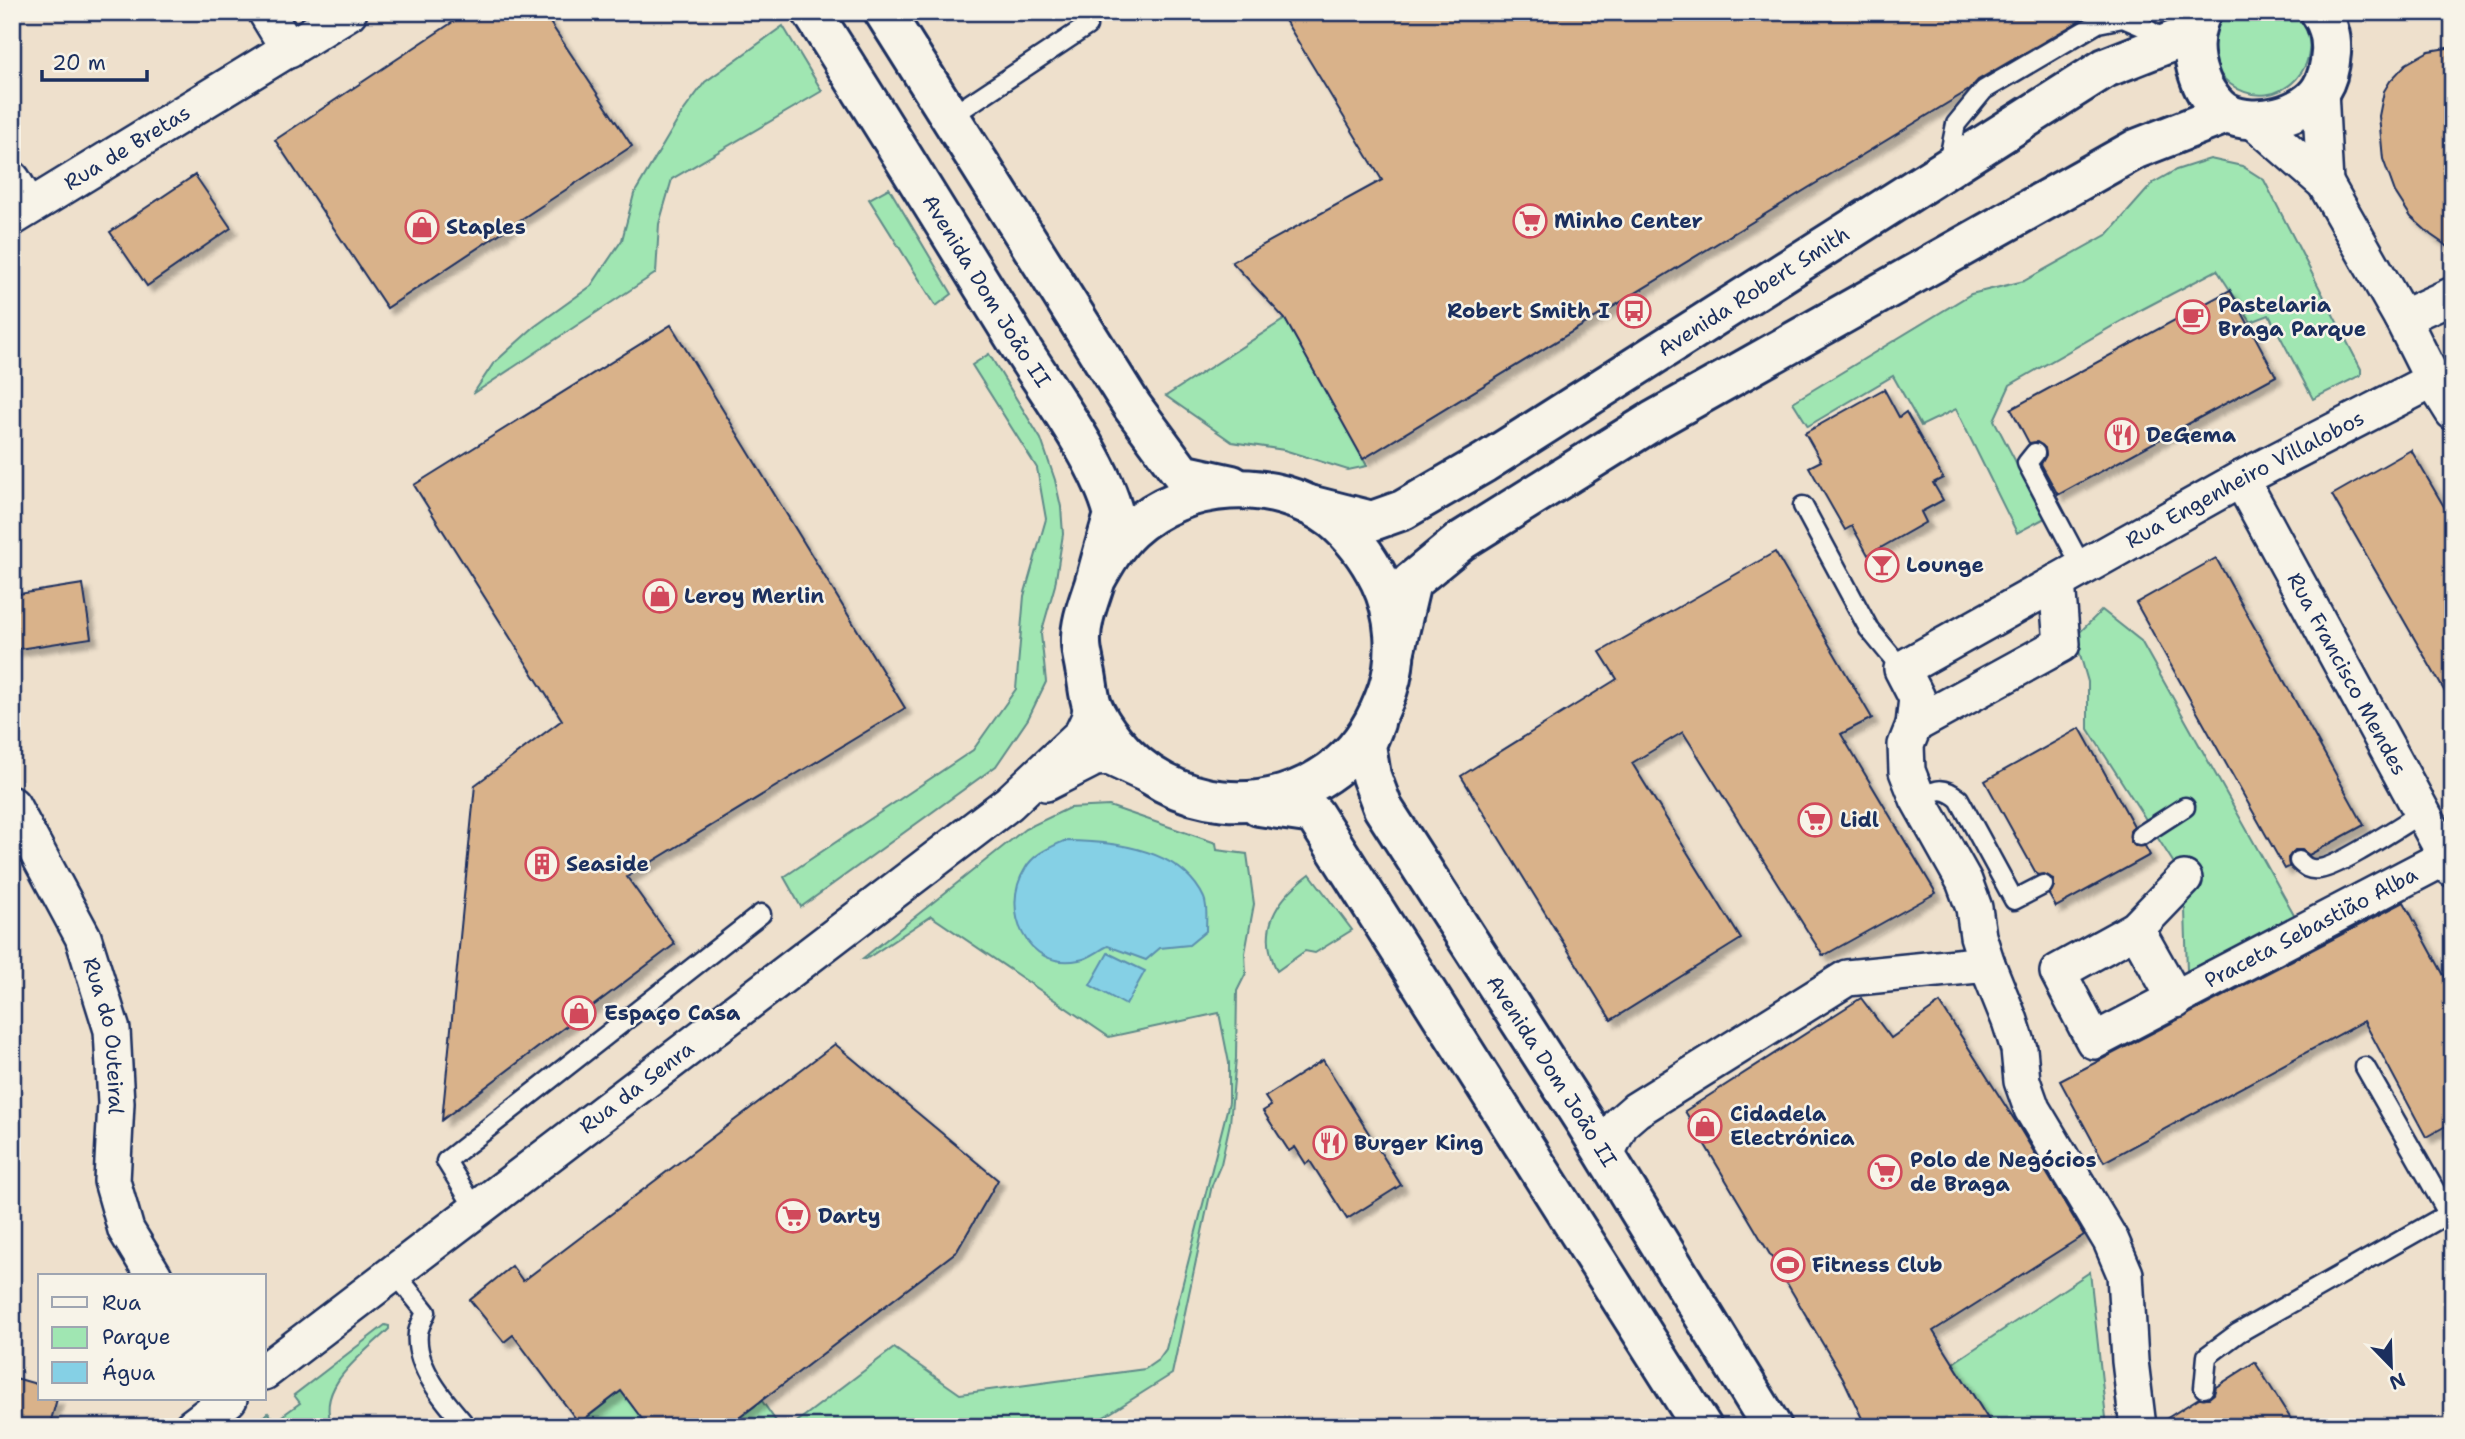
<svg xmlns="http://www.w3.org/2000/svg" width="2465" height="1439" font-family="'Shantell Sans',sans-serif">
	<style>
		.green { fill: #a0e6b2; stroke: #5e8a88; stroke-width: 2 }
		.water { fill: #85d0e5; stroke: #5b90af; stroke-width: 2 }
		.building { fill: #d9b28a; stroke: #1b2f5e; stroke-width: 2; filter: url(#shadow) }
		.lines { fill: none; stroke-linecap: round; stroke-linejoin: round }
		.service-casing { stroke: #1b2f5e; stroke-width: 23 }
		.minor-casing { stroke: #1b2f5e; stroke-width: 40 }
		.tertiary-casing { stroke: #1b2f5e; stroke-width: 44 }
		.secondary-casing { stroke: #1b2f5e; stroke-width: 44 }
		.service { stroke: #f7f3e8; stroke-width: 18 }
		.minor { stroke: #f7f3e8; stroke-width: 35 }
		.tertiary { stroke: #f7f3e8; stroke-width: 38 }
		.secondary { stroke: #f7f3e8; stroke-width: 38 }
		.labels { text-anchor: middle; stroke-width: 5; stroke-linejoin: round; paint-order: stroke }
		.street-label { font-size: 21px; fill: #1b2f5e; stroke: #f7f3e8 }
		.poi-label { font-size: 21px; font-weight: bold; fill: #1b2f5e; stroke: #f7f3e8; text-anchor: start }
	</style>
	<defs>
		<filter id="shadow"><feDropShadow dx="6" dy="6" stdDeviation="2" flood-color="#0004"/></filter>
	</defs>
	<rect width="100%" height="100%" fill="#eee0cc"/>
	<filter id="ink" filterUnits="userSpaceOnUse"><feTurbulence type="fractalNoise" baseFrequency=".0143" numOctaves="2"/><feDisplacementMap in="SourceGraphic" scale="14" xChannelSelector="R" yChannelSelector="G"/><feConvolveMatrix kernelMatrix="1 2 1 2 8 2 1 2 1" color-interpolation-filters="sRGB"/></filter>
	<g filter="url(#ink)">
		<g class="green">
			<path d="M2225 12H2296C2336 58 2279 120 2230 84 2222 78 2215 68 2214 58 2211 40 2213 26 2225 12Z"/>
			<path d="M783 26 822 91 672 179 659 224 656 273 473 394 493 364 534 327 591 286 622 240 634 194 682 113 705 82Z"/>
			<path d="M2210 159 2242 166 2264 180 2361 369V375L2313 399 2269 315 2251 322 2217 270 2139 311 2010 385 1994 420 2045 518 2017 533 1956 409 1921 426 1893 376 1808 426 1793 402 1971 294 2024 281 2108 234 2153 183 2176 170Z"/>
			<path d="M889 188 952 294 936 306 869 199Z"/>
			<path d="M1285 319 1357 447 1367 466 1348 470 1284 450 1232 442 1166 396Z"/>
			<path d="M989 354 1041 439 1055 480 1061 507 1063 534 1055 585 1041 634 1046 682 1028 719 996 766 801 907 784 877 973 750 1016 689 1024 596 1046 519 1037 468 972 365Z"/>
			<path d="M2102 610 2141 641 2295 916 2187 971 2184 879 2088 729V682L2075 637Z"/>
			<path d="M1109 806 1216 843 1217 850 1247 854 1254 904 1245 953 1246 973 1237 991 1236 1058 1230 1123 1221 1164 1212 1185 1172 1374 1088 1427H790L894 1348 960 1394 1145 1369 1158 1360 1166 1349 1229 1102V1063L1219 1013 1109 1037 931 916 866 959H862L1025 829 1069 808Z"/>
			<path d="M1310 874 1352 930 1315 953 1305 951 1277 971C1257 930 1275 900 1310 874Z"/>
			<path d="M2090 1272 2107 1427H1993L1953 1363Z"/>
			<path d="M385 1325 389 1326V1329C365 1353 313 1387 333 1427H262V1418L268 1413 275 1421 300 1403 294 1395Z"/>
			<path d="M621 1391 648 1427H575Z"/>
			<path d="M762 1401 780 1427H727Z"/>
		</g>
		<g class="water">
			<path d="M1064 841C1113 841 1181 848 1204 898 1208 906 1206 921 1206 931L1189 945 1160 948 1146 960 1108 946C1099 950 1089 959 1079 960 1026 971 1000 909 1025 869 1033 854 1049 848 1064 841Z"/>
			<path d="M1108 953 1145 971 1126 1005 1090 985Z"/>
		</g>
		<g class="building">
			<path d="M468 12H543L632 146 387 308 275 140Z"/>
			<path d="M1280 12H2095L1978 80 1969 90 1363 459 1285 319 1232 262 1382 180Z"/>
			<path d="M2453 47V250L2431 235 2411 217 2395 192 2383 159 2379 116 2384 91 2390 81 2406 64 2429 51Z"/>
			<path d="M195 175 231 228 147 286 110 232Z"/>
			<path d="M2230 290 2276 376 2058 495 2041 464 2046 455 2045 448 2037 442 2029 443 2011 409Z"/>
			<path d="M671 325 905 708 627 877 675 944 442 1120 475 785 562 720 414 485Z"/>
			<path d="M1884 389 1899 417 1906 412 1943 478 1933 483 1943 500 1921 512 1926 522 1868 555 1852 526 1845 530 1809 467 1821 461 1805 433Z"/>
			<path d="M2411 450 2453 522V706L2332 495Z"/>
			<path d="M1775 552 1872 718 1841 734 1936 893 1823 956 1683 732 1632 763 1741 939 1611 1020 1461 776 1617 679 1600 652Z"/>
			<path d="M2216 558 2364 825 2309 855 2302 850H2295L2288 858 2289 867 2285 869 2136 603Z"/>
			<path d="M83 584 91 638 12 650V595Z"/>
			<path d="M2080 728 2134 826 2130 831V842L2135 846H2145L2150 855 2056 907 2049 895 2054 886 2053 879 2044 874 2037 875 1985 781Z"/>
			<path d="M2404 902 2453 992V1122L2426 1137 2364 1021 2104 1162 2060 1081Z"/>
			<path d="M1861 998 1891 1038 1940 1003 2019 1127 2084 1235 1933 1331 1993 1427H1866L1843 1378 1685 1111Z"/>
			<path d="M835 1044 998 1180 957 1251 727 1427H648L621 1391 579 1423 513 1335 504 1342 470 1300 512 1266 523 1281Z"/>
			<path d="M1323 1060 1401 1185 1347 1219 1310 1161 1306 1164 1295 1147 1289 1151 1263 1111 1271 1106 1265 1097Z"/>
			<path d="M2255 1362 2296 1427H2158V1424L2199 1398H2209L2214 1394 2216 1387Z"/>
			<path d="M12 1377 40 1385V1399H57L49 1427H12Z"/>
		</g>
		<g class="lines">
			<defs>
				<g id="service">
					<path d="M950 117 1087 26"/>
					<path d="M1948 163 1956 124 1984 90 2098 23 2123 18 2144 27 2169 43"/>
					<path d="M2035 453 2027 463 2082 567"/>
					<path d="M1803 506 1869 629 1902 669"/>
					<path d="M1918 799C1936 790 1942 785 1959 799L2014 900 2043 885"/>
					<path d="M2140 836 2185 807"/>
					<path d="M2299 861C2305 867 2309 870 2318 869 2336 869 2403 824 2423 812"/>
					<path d="M2365 1067 2453 1222"/>
					<path d="M476 1210 446 1161 761 914"/>
					<path d="M394 1272 426 1312C424 1318 419 1326 418 1333 414 1367 446 1403 467 1427"/>
					<path d="M2204 1388 2207 1356 2238 1333 2453 1211"/>
				</g>
				<g id="minor">
					<path d="M266 12 289 50"/>
					<path d="M2320 91 2325 183"/>
					<path d="M2253 120 2325 183 2402 318 2433 380 2453 412"/>
					<path d="M12 179 29 207"/>
					<path id="s1" d="M12 218 349 12"/>
					<path d="M2402 318 2453 295"/>
					<path id="s2" d="M2241 479 2453 869"/>
					<path d="M1914 725 2062 644 2057 582"/>
					<path d="M1046 783 1095 758 1109 757 1148 775"/>
					<path id="s3" d="M12 805 83 937 112 1030 116 1103 112 1181 126 1230 154 1276"/>
					<path id="s4" d="M2184 879 2136 929 2058 972 2094 1041 2446 857"/>
					<path d="M2136 929 2176 1000"/>
					<path d="M1605 1156 1621 1123 1636 1110 1847 978 1987 964"/>
					<path id="s5" d="M264 1372 1009 803 1082 734 1089 719 1092 704"/>
					<path d="M192 1427 229 1399"/>
					<path id="s6" d="M2138 1427 2130 1361 2125 1274 2111 1241 2032 1109 2022 1081 2019 1049 2010 1021 1987 964 1978 936 1974 908 1964 881 1918 799 1907 771 1906 745 1914 725 1917 698 1902 669 2241 479 2433 380"/>
				</g>
				<g id="tertiary">
					<path d="M2201 13C2192 35 2191 54 2199 76 2203 89 2215 108 2228 114 2255 127 2305 116 2321 89 2328 78 2330 66 2331 53 2332 38 2329 25 2320 12"/>
					<path id="s7" d="M1309 505 1372 521 1403 510 1484 463 2105 68 2194 33"/>
					<path d="M1395 650 1411 582 1461 541 1653 421 2136 149 2226 114"/>
				</g>
				<g id="secondary">
					<path id="s8" d="M812 12C882 122 950 233 1018 343 1048 391 1101 462 1114 515 1107 537 1101 560 1095 582 1089 601 1080 622 1081 643 1081 652 1084 661 1085 669 1088 681 1088 694 1092 705 1097 718 1106 731 1114 741 1171 812 1271 821 1340 764 1364 744 1378 718 1388 689 1399 655 1396 614 1380 581 1368 557 1353 536 1332 519 1273 475 1185 481 1131 530 1115 545 1105 563 1095 581"/>
					<path d="M884 12 1132 406 1182 474 1232 485"/>
					<path id="s9" d="M1375 723 1366 745 1371 776 1383 808 1585 1122 1772 1427"/>
					<path d="M1259 806 1314 814 1702 1427"/>
				</g>
			</defs>
			<use href="#service" class="service-casing"/>
			<use href="#minor" class="minor-casing"/>
			<use href="#tertiary" class="tertiary-casing"/>
			<use href="#secondary" class="secondary-casing"/>
			<use href="#service" class="service"/>
			<use href="#minor" class="minor"/>
			<use href="#tertiary" class="tertiary"/>
			<use href="#secondary" class="secondary"/>
		</g>
	</g>
	<defs>
		<symbol id="supermarket-ring" viewBox="-11 -11 22 22"><circle r="9.5" fill="#f7f3e8" stroke="#d1495b" stroke-width="1.5"/><path d="M-6-5.5h2.5l.6 2H6L4.5 2H-2.5L-4.4-4H-6ZM-1.5 3.2a1.3 1.3 0 1 0 .1 0ZM3 3.2a1.3 1.3 0 1 0 .1 0Z" fill="#d1495b"/></symbol>
		<symbol id="shop-ring" viewBox="-11 -11 22 22"><circle r="9.5" fill="#f7f3e8" stroke="#d1495b" stroke-width="1.5"/><path d="M-5-2.5h2.3a2.7 3.5 0 0 1 5.4 0H5L5.5 6h-11ZM-1.5-2.5h3a1.5 2.3 0 0 0-3 0Z" fill="#d1495b"/></symbol>
		<symbol id="bus-ring" viewBox="-11 -11 22 22"><circle r="9.5" fill="#f7f3e8" stroke="#d1495b" stroke-width="1.5"/><path d="M-5-6H5V4H4V6H2V4H-2V6H-4V4H-5ZM-3.5-4V0h7V-4ZM-3.5 1.2v1.5H-2V1.2ZM2 1.2v1.5H3.5V1.2Z" fill="#d1495b"/></symbol>
		<symbol id="cafe-ring" viewBox="-11 -11 22 22"><circle r="9.5" fill="#f7f3e8" stroke="#d1495b" stroke-width="1.5"/><path d="M-5.5-4.5H6V0H3Q3 3.5 0 3.5H-2.5Q-5.5 3.5-5.5 0ZM3-3.2v2h1.7v-2ZM-6 4.5H4V6H-6Z" fill="#d1495b"/></symbol>
		<symbol id="restaurant-ring" viewBox="-11 -11 22 22"><circle r="9.5" fill="#f7f3e8" stroke="#d1495b" stroke-width="1.5"/><path d="M-5-6h1v4h1v-4h1v4h1v-4h1v5L-1.5 .5V6h-2V.5L-5-1ZM5-6V6H3V1.5H1.5Q1.5-4 5-6Z" fill="#d1495b"/></symbol>
		<symbol id="bar-ring" viewBox="-11 -11 22 22"><circle r="9.5" fill="#f7f3e8" stroke="#d1495b" stroke-width="1.5"/><path d="M-6-5H6L.8 .8V4.5H3.5V6h-7V4.5H-.8V.8Z" fill="#d1495b"/></symbol>
		<symbol id="building-ring" viewBox="-11 -11 22 22"><circle r="9.5" fill="#f7f3e8" stroke="#d1495b" stroke-width="1.5"/><path d="M-4-6H4V6H1V3H-1V6H-4ZM-2.5-4.3h1.7v1.8h-1.7ZM.8-4.3h1.7v1.8H.8ZM-2.5-1h1.7V.8h-1.7ZM.8-1h1.7V.8H.8Z" fill="#d1495b"/></symbol>
		<symbol id="stadium-ring" viewBox="-11 -11 22 22"><circle r="9.5" fill="#f7f3e8" stroke="#d1495b" stroke-width="1.5"/><path d="M0-5a6.5 5 0 1 0 0 10a6.5 5 0 1 0 0-10ZM-3.5-1.8h7v3.6h-7Z" fill="#d1495b"/></symbol>
	</defs>
	<g fill-rule="evenodd">
		<use href="#supermarket-ring" x="1511" y="202" width="38" height="38"/>
		<use href="#shop-ring" x="403" y="208" width="38" height="38"/>
		<use href="#bus-ring" x="1615" y="292" width="38" height="38"/>
		<use href="#cafe-ring" x="2174" y="298" width="38" height="38"/>
		<use href="#restaurant-ring" x="2103" y="416" width="38" height="38"/>
		<use href="#bar-ring" x="1863" y="546" width="38" height="38"/>
		<use href="#shop-ring" x="641" y="577" width="38" height="38"/>
		<use href="#supermarket-ring" x="1796" y="801" width="38" height="38"/>
		<use href="#building-ring" x="523" y="845" width="38" height="38"/>
		<use href="#shop-ring" x="560" y="994" width="38" height="38"/>
		<use href="#shop-ring" x="1686" y="1107" width="38" height="38"/>
		<use href="#restaurant-ring" x="1311" y="1124" width="38" height="38"/>
		<use href="#supermarket-ring" x="1866" y="1153" width="38" height="38"/>
		<use href="#supermarket-ring" x="774" y="1197" width="38" height="38"/>
		<use href="#stadium-ring" x="1769" y="1246" width="38" height="38"/>
	</g>
	<g class="labels">
		<g class="street-label">
			<text dy="7" stroke="none"><textPath href="#s1" startOffset="135">Rua de Bretas</textPath></text>
			<text dy="7" stroke="none"><textPath href="#s8" startOffset="329">Avenida Dom João II</textPath></text>
			<text dy="7" stroke="none"><textPath href="#s7" startOffset="511">Avenida Robert Smith</textPath></text>
			<text dy="7" stroke="none"><textPath href="#s6" startOffset="1206">Rua Engenheiro Villalobos</textPath></text>
			<text dy="7" stroke="none"><textPath href="#s2" startOffset="222">Rua Francisco Mendes</textPath></text>
			<text dy="7" stroke="none"><textPath href="#s4" startOffset="481">Praceta Sebastião Alba</textPath></text>
			<text dy="7" stroke="none"><textPath href="#s3" startOffset="252">Rua do Outeiral</textPath></text>
			<text dy="7" stroke="none"><textPath href="#s9" startOffset="402">Avenida Dom João II</textPath></text>
			<text dy="7" stroke="none"><textPath href="#s5" startOffset="469">Rua da Senra</textPath></text>
		</g>
		<g class="poi-label">
			<text x="1554" y="228">Minho Center</text>
			<text x="446" y="234">Staples</text>
			<text x="2218" y="312">Pastelaria<tspan x="2218" dy="24">Braga Parque</tspan></text>
			<text x="1610" y="318" text-anchor="end">Robert Smith I</text>
			<text x="2146" y="442">DeGema</text>
			<text x="1906" y="572">Lounge</text>
			<text x="684" y="603">Leroy Merlin</text>
			<text x="1840" y="827">Lidl</text>
			<text x="566" y="871">Seaside</text>
			<text x="604" y="1020">Espaço Casa</text>
			<text x="1730" y="1121">Cidadela<tspan x="1730" dy="24">Electrónica</tspan></text>
			<text x="1354" y="1150">Burger King</text>
			<text x="1910" y="1167">Polo de Negócios<tspan x="1910" dy="24">de Braga</tspan></text>
			<text x="818" y="1223">Darty</text>
			<text x="1812" y="1272">Fitness Club</text>
		</g>
	</g>
	<rect width="2465" height="1439" fill="none" stroke="#f7f3e8" stroke-width="42"/>
	<rect x="21" y="21" width="2423" height="1397" fill="none" stroke="#1b2f5e" stroke-width="2.5" filter="url(#ink)"/>
	<rect x="38" y="1274" width="228" height="126" fill="#f7f3e8" stroke="#9fa5b1" stroke-width="2"/>
	<rect x="52" y="1297" width="35" height="10" fill="#f7f3e8" stroke="#9fa5b1" stroke-width="2"/>
	<text x="102" y="1310" font-size="21" fill="#1b2f5e">Rua</text>
	<rect x="52" y="1327" width="35" height="21" fill="#a0e6b2" stroke="#9fa5b1" stroke-width="2"/>
	<text x="102" y="1344" font-size="21" fill="#1b2f5e">Parque</text>
	<rect x="52" y="1362" width="35" height="21" fill="#85d0e5" stroke="#9fa5b1" stroke-width="2"/>
	<text x="102" y="1380" font-size="21" fill="#1b2f5e">Água</text>
	<g transform="translate(2391 1366) rotate(157)" stroke="#f7f3e8" stroke-width="5" paint-order="stroke">
	<path d="M0-5L12 26L0 18L-12 26Z" fill="#1b2f5e"/>
	<text y="-10" font-size="19" font-weight="bold" text-anchor="middle" fill="#1b2f5e">N</text>
	</g>
	<path d="M42 70v10h105v-10" fill="none" stroke="#1b2f5e" stroke-width="3.5"/>
	<text x="52" y="70" font-size="21" fill="#1b2f5e" stroke="#f7f3e8" stroke-width="5" paint-order="stroke">20 m</text>
</svg>
